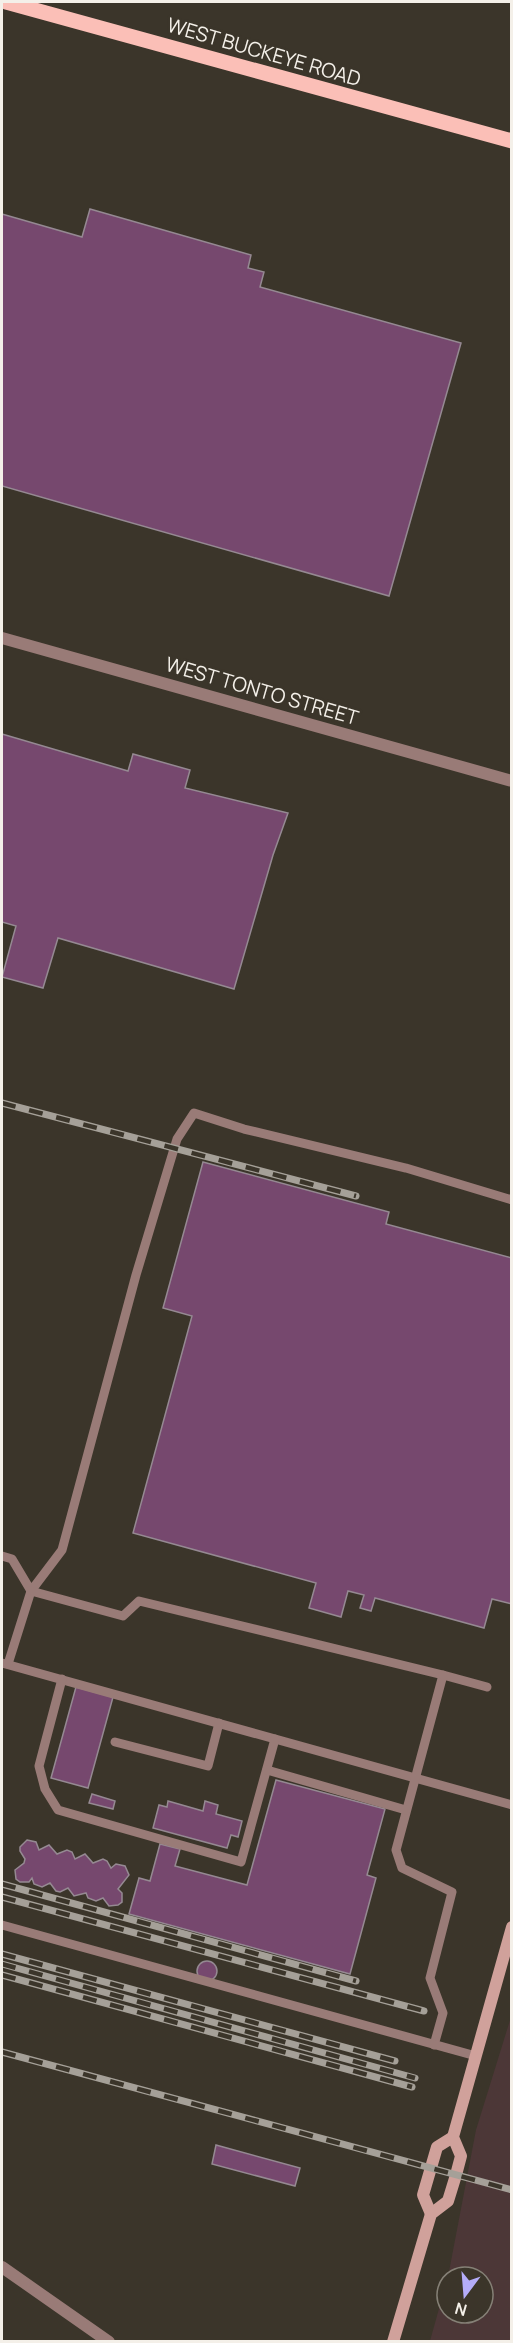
<svg xmlns="http://www.w3.org/2000/svg" width="513" height="2343" font-family="Manrope,sans-serif">
	<style>
		.industrial { fill: #4c3737 }
		.building { fill: #76486e; stroke: #958992; stroke-width: 1.5 }
		.lines { fill: none; stroke-linecap: round; stroke-linejoin: round }
		.service { stroke: #997b77; stroke-width: 9 }
		.minor { stroke: #997b77; stroke-width: 12 }
		.secondary { stroke: #d0a19b; stroke-width: 12 }
		.primary { stroke: #fbbfb7; stroke-width: 15 }
		.rail-casing { stroke: #a5a098; stroke-width: 7 }
		.rail { stroke: #3b352a; stroke-width: 4.5; stroke-dasharray: 14; stroke-linecap: butt }
		.labels { text-anchor: middle; stroke-width: 5; stroke-linejoin: round; paint-order: stroke }
		.street-label { font-size: 20px; fill: #f4f0e9; stroke: #3b352a }
	</style>
	<rect width="100%" height="100%" fill="#3b352a"/>
	<path class="industrial" d="M511 2017V2341H430L447 2280V2313H483V2277H448L476 2130Z"/>
	<g class="building">
		<path d="M90 209 251 255 248 268 264 272 260 287 461 343 389 596 2 486V214L82 237Z"/>
		<path d="M2 734 128 771 133 754 190 770 185 788 288 813 273 855 234 989 58 938 43 988 2 977 16 926 2 922Z"/>
		<path d="M203 1162 389 1212 386 1224 512 1258V1604L492 1599 484 1628 375 1598 371 1611 360 1608 364 1595 348 1591 341 1617 309 1608 316 1583 133 1533 192 1316 163 1308Z"/>
		<path d="M76 1687 113 1697 88 1788 51 1778Z"/>
		<path d="M276 1780 385 1809 367 1875 376 1878 350 1974 129 1914 139 1878 150 1881 160 1844 180 1849 175 1866 247 1885Z"/>
		<path d="M92 1794 115 1801 113 1809 89 1803Z"/>
		<path d="M168 1801 203 1811 205 1801 218 1805 216 1814 242 1821 238 1837 231 1835 227 1848 153 1828 159 1805 167 1807Z"/>
		<path d="M27 1840 36 1842 39 1850 49 1845 57 1854 67 1850 72 1852 75 1859 85 1854 93 1863 103 1859 107 1861 111 1868 116 1864 125 1866 129 1875 118 1889 122 1893V1902L118 1905 109 1906 103 1898 96 1901 88 1898 86 1893 74 1896 68 1888 60 1892 56 1891 50 1883 42 1887 34 1884 32 1878 29 1882H20L16 1879 15 1870 24 1863 25 1859 20 1851V1847Z"/>
		<circle cx="207" cy="1971" r="10"/>
		<path d="M216 2145 300 2168 295 2186 212 2164Z"/>
	</g>
	<g class="lines">
		<g class="service">
			<path d="M2 1556 12 1559 31 1591 62 1550 136 1275 177 1139 194 1113 244 1129 406 1168 512 1200"/>
			<path d="M2 1663 512 1805"/>
			<path d="M8 1664 31 1591 123 1616 139 1601 443 1675 396 1850 402 1868 452 1892 430 1978 443 2013 434 2045"/>
			<path d="M443 1675 487 1687"/>
			<path d="M62 1679 39 1766 45 1789 58 1810 241 1862 275 1739"/>
			<path d="M115 1742 208 1766 219 1723"/>
			<path d="M267 1770 406 1810"/>
			<path d="M2 1925 476 2056"/>
		</g>
		<g class="minor">
			<path d="M2 638 512 781"/>
			<path d="M2 2267 109 2342"/>
		</g>
		<g class="secondary">
			<path d="M431 2214 423 2195 437 2147 453 2137"/>
			<path d="M393 2342 431 2214 448 2201 456 2175 461 2156 453 2137 512 1927"/>
		</g>
		<path class="primary" d="M6 2 512 141"/>
		<defs>
			<g id="rail">
				<path d="M2 1103 356 1196"/>
				<path d="M2 1884 356 1981"/>
				<path d="M2 1897 424 2011"/>
				<path d="M2 1954 395 2061"/>
				<path d="M2 1964 415 2078"/>
				<path d="M2 1975 412 2087"/>
				<path d="M2 2052 512 2190"/>
			</g>
		</defs>
		<use href="#rail" class="rail-casing"/>
		<use href="#rail" class="rail"/>
	</g>
	<g class="labels">
		<g class="street-label">
			<text transform="translate(264 52) rotate(16)" y="7">WEST BUCKEYE ROAD</text>
			<text transform="translate(262 691) rotate(16)" y="7">WEST TONTO STREET</text>
		</g>
	</g>
	<rect width="513" height="2343" fill="none" stroke="#f4f0e9" stroke-width="6"/>
	<g transform="translate(465 2295) rotate(196)"><circle r="28" fill="#3b352a" stroke="#858076" stroke-width="1.5"/>
	<path d="M0-4.5L10 22L0 15L-10 22Z" fill="#b4acf9"/>
	<text y="-9" font-size="16" font-weight="bold" text-anchor="middle" fill="#f4f0e9">N</text>
	</g>
</svg>
